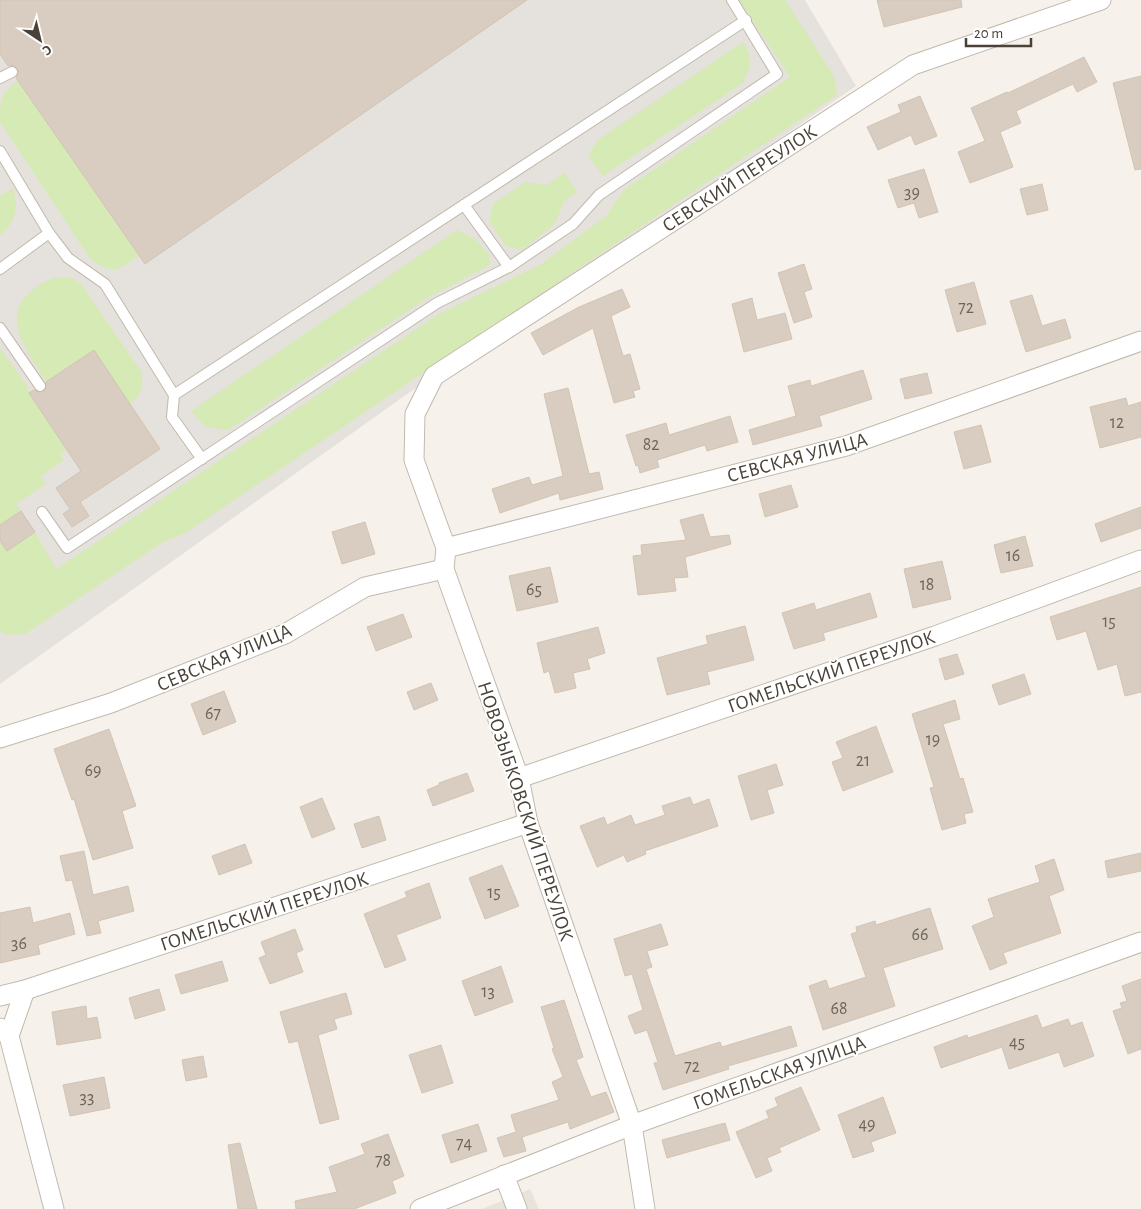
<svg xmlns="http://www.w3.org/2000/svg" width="1141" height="1209" font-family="'Alegreya Sans',sans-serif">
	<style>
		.residential { fill: #eae3d9 }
		.industrial { fill: #e5e1dc }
		.green { fill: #d5eab4 }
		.building { fill: #d8cdc0; stroke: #d3c4b3 }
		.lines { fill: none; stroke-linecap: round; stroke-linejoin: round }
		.service-casing { stroke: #c2b9ad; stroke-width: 12 }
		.minor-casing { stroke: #c2b9ad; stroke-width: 21 }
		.service { stroke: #fff; stroke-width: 10 }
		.minor { stroke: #fff; stroke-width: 19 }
		.labels { text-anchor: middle; stroke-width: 4; stroke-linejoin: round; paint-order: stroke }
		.number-label { font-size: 18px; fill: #6e655a }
		.street-label { font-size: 20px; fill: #4a4238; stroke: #fff }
	</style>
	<rect width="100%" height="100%" fill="#f6f2eb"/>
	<path class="residential" d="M530 1189 539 1209H482Z"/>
	<path class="industrial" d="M0 0H805L856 86 410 392 0 684Z"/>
	<g class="green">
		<path d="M739 0H785L834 76 837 95 185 533 163 542 25 634 7 635 0 631V541L7 551 35 532 56 569 439 314 540 265 606 216 624 190 790 77Z"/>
		<path d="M743 42C754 59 751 65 743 83L603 176 588 155 598 140Z"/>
		<path d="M18 80 139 256C118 270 114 275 91 260L0 122C0 100 0 94 18 80Z"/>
		<path d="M564 173 577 192 564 201 555 224 522 250 506 246 489 221 493 204 525 182 547 185Z"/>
		<path d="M13 188C18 207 17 222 0 235V196Z"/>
		<path d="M457 230 475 239 490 255V265L429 297 228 430 206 427 191 411Z"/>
		<path d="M59 277 72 278 81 284 142 373C143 388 142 395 130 404L94 350 47 382C30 356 0 319 29 293 39 285 47 279 59 277Z"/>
		<path d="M0 348 28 387 29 393 67 450 60 454 64 460 41 476 46 484 16 504 21 511 0 525Z"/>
	</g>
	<g class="building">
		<path d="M0 0H527L145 264 16 78 19 73 18 69 13 65 8 66 0 54Z"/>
		<path d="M877 0H961L962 7 884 27Z"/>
		<path d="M1084 57 1097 82 1077 92 1073 84 1016 111 1021 123 1000 132 1013 167 970 183 958 152 985 141 971 108 1007 92 1008 93Z"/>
		<path d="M1141 76V169L1135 170 1113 83Z"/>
		<path d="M920 96 937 136 915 145 911 135 878 150 867 127 901 112 898 105Z"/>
		<path d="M924 169 938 212 919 218 914 203 898 208 888 180Z"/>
		<path d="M1042 184 1048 210 1027 215 1020 189Z"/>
		<path d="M804 264 812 289 804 292 812 317 794 323 778 273Z"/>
		<path d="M974 282 986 324 957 332 945 290Z"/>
		<path d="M622 289 630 307 611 316 623 356 630 354 640 389 633 391 635 397 614 403 593 328 543 355 531 333 579 307Z"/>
		<path d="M1032 295 1042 326 1065 319 1071 338 1026 352 1010 301Z"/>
		<path d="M752 298 757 320 785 313 792 339 744 352 732 304Z"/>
		<path d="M94 350 160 449 80 502 89 516 72 527 63 514 70 509 56 488 81 471 29 393 34 390 38 392H43L46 388V382Z"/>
		<path d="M863 370 872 399 819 416 822 426 753 445 749 430 796 416 788 386 810 380 811 386Z"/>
		<path d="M927 373 932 393 905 399 900 379Z"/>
		<path d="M568 388 589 474 599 472 603 489 560 500 559 493 500 513 492 489 529 477 532 485 563 476 544 394Z"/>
		<path d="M1126 398 1128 406 1141 402V437L1100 448 1090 407Z"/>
		<path d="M730 416 738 442 707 451 705 445 657 460 659 467 640 473 638 465 636 466 626 435 666 423 669 435Z"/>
		<path d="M981 425 991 462 964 469 954 432Z"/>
		<path d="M791 485 798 507 765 517 759 494Z"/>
		<path d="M1141 507V528L1101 542 1095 524Z"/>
		<path d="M21 511 35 532 7 551 0 541V525Z"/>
		<path d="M703 514 710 537 729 535 731 544 685 557 688 577 674 578 676 591 638 595 633 556 642 555 641 545 686 540 680 520Z"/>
		<path d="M365 522 375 554 342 564 332 532Z"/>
		<path d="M1025 536 1033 566 1001 573 994 545Z"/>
		<path d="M942 561 951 599 913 608 904 569Z"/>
		<path d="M550 567 558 602 517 611 509 576Z"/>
		<path d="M1141 587V692L1125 696 1117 664 1098 670 1086 631 1057 640 1050 617Z"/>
		<path d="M870 593 877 617 823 633 825 640 794 649 782 613 814 603 816 610Z"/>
		<path d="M403 614 412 637 376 651 367 627Z"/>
		<path d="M745 626 754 660 707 672 710 684 667 695 657 658 708 644 706 636Z"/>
		<path d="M598 627 605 653 587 659 590 669 573 673 576 688 555 693 549 671 544 673 537 643Z"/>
		<path d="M957 654 964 674 945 680 939 659Z"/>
		<path d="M1024 674 1031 694 999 705 992 685Z"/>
		<path d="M431 683 438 700 414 710 407 692Z"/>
		<path d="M224 691 236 722 203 735 191 704Z"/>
		<path d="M955 700 960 719 943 724 960 779 963 778 973 812 964 814 966 823 942 830 930 788 934 787 912 714Z"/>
		<path d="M876 726 893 772 843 791 832 762 843 758 836 742Z"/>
		<path d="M109 729 136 806 122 811 133 848 93 860 74 799 72 800 54 749Z"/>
		<path d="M776 764 783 785 767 790 774 813 751 820 738 776Z"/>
		<path d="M467 773 474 791 433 806 427 790 439 785V783Z"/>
		<path d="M690 797 693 805 709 799 718 826 645 851 646 854 627 862 624 855 597 867 580 826 604 817 607 825 631 815 635 825 665 815 662 806Z"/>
		<path d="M322 798 335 829 312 838 300 807Z"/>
		<path d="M379 816 386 840 362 848 354 824Z"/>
		<path d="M245 844 252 863 219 875 212 856Z"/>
		<path d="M84 851 93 895 128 886 134 911 98 921 101 933 87 936 72 880 66 881 60 856Z"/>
		<path d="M1141 853V871L1108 878 1105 861Z"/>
		<path d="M1054 859 1064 890 1049 896 1061 933 1003 953 1007 963 990 970 972 926 994 917 988 899 1040 882 1035 866Z"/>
		<path d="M502 865 519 906 485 919 469 878Z"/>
		<path d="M429 883 441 918 396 935 406 960 385 968 364 914 407 897 405 892Z"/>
		<path d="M30 907 33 923 70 913 75 934 38 945 40 954 0 963V913Z"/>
		<path d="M930 908 943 949 883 968 895 1006 823 1030 809 986 826 980 829 989 866 977 851 934 857 932 856 927 875 921 876 925Z"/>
		<path d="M661 924 668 945 647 951 652 967 646 969 675 1056 720 1042 722 1047 791 1026 797 1046 728 1066 729 1069 663 1090 654 1063 658 1062 647 1030 635 1034 628 1016 643 1010 632 974 625 976 614 939Z"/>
		<path d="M295 929 303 950 296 953 303 972 270 984 259 958 266 955 261 942Z"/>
		<path d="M222 961 228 981 181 994 175 975Z"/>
		<path d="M501 966 513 1002 475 1016 462 981Z"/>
		<path d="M1141 979V1049L1128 1054 1113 1011 1122 1008 1120 1003 1127 1001 1122 986Z"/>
		<path d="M159 989 165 1010 135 1019 129 998Z"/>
		<path d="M346 993 352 1014 334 1019 337 1029 318 1035 339 1119 320 1124 298 1041 289 1043 280 1012Z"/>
		<path d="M564 1000 583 1057 576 1060 591 1097 606 1092 614 1112 570 1129 568 1122 522 1137 526 1151 504 1157 497 1138 516 1132 511 1115 559 1100 552 1082 563 1077 552 1049 554 1048 541 1007Z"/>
		<path d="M86 1006 87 1019 97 1017 101 1038 57 1045 52 1012Z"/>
		<path d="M1037 1015 1042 1028 1068 1019 1071 1026 1082 1022 1094 1056 1064 1067 1059 1052 1009 1069 1002 1047 941 1068 934 1047 967 1035 968 1038Z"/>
		<path d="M441 1045 453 1083 422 1093 409 1055Z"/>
		<path d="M203 1056 207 1077 186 1081 182 1060Z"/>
		<path d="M104 1077 110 1108 70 1116 63 1085Z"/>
		<path d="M801 1087 820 1130 779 1148 781 1152 767 1158 772 1171 756 1178 736 1132 769 1118 766 1111 778 1106 775 1098Z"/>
		<path d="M883 1097 896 1133 871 1142 874 1151 853 1158 838 1115Z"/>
		<path d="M725 1123 730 1140 667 1158 662 1140Z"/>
		<path d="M478 1124 487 1151 451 1163 442 1135Z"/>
		<path d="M388 1134 404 1176 392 1181 396 1193 354 1209H296L295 1201 337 1192 329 1167 365 1154 361 1144Z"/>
		<path d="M240 1143 257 1209H238L228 1145Z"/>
	</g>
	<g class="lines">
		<defs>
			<g id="service">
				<path d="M0 78 12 72"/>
				<path d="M0 151 49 233 68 258 105 284 174 395 172 417 202 459"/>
				<path d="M464 205 509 267"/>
				<path d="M0 269 49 233"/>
				<path d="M0 328 40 386"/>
				<path d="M174 395 746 20"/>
				<path d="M42 512 67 548 437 303 509 267 573 224 599 195 777 74 732 0"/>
			</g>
			<g id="minor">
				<path d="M446 548 846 446 1141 341"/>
				<path d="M0 738 111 703 285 634 365 587 444 569"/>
				<path d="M519 778 935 636 1141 560"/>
				<path d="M0 996 25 990 528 823"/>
				<path d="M0 1028 9 1036 54 1209"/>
				<path d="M9 1036 25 990"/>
				<path d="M504 1175 517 1209"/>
				<path d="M420 1209 632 1125 1141 942"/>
				<path d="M645 1209 632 1125 528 823 519 778 444 569 446 548 414 460 415 414 434 376 913 65 1101 0"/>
			</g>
		</defs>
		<use href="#service" class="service-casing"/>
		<use href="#minor" class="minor-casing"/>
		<use href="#service" class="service"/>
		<use href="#minor" class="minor"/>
	</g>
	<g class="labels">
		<g class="number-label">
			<text x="912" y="198">39</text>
			<text x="966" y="313">72</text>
			<text x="1117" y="428">12</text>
			<text x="651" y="450">82</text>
			<text x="1013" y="561">16</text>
			<text x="927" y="590">18</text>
			<text x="534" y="595">65</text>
			<text x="1109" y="627">15</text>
			<text x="213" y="719">67</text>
			<text x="933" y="745">19</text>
			<text x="863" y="766">21</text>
			<text x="93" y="776">69</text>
			<text x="494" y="898">15</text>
			<text x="920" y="940">66</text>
			<text x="19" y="949">36</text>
			<text x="488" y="997">13</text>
			<text x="839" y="1014">68</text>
			<text x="1017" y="1048">45</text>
			<text x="692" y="1072">72</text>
			<text x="87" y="1103">33</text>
			<text x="867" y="1130">49</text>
			<text x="464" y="1149">74</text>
			<text x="383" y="1166">78</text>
		</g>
		<g class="street-label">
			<text transform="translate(739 178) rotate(-33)" y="7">СЕВСКИЙ ПЕРЕУЛОК</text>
			<text transform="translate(797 457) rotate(-15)" y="7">СЕВСКАЯ УЛИЦА</text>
			<text transform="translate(224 657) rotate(-23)" y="7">СЕВСКАЯ УЛИЦА</text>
			<text transform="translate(831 671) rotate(-19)" y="7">ГОМЕЛЬСКИЙ ПЕРЕУЛОК</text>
			<text transform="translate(526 811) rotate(72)" y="7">НОВОЗЫБКОВСКИЙ ПЕРЕУЛОК</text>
			<text transform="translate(264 911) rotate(-18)" y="7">ГОМЕЛЬСКИЙ ПЕРЕУЛОК</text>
			<text transform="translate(779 1072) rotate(-20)" y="7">ГОМЕЛЬСКАЯ УЛИЦА</text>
		</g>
	</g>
	<g transform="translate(40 40) rotate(145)" stroke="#ffffff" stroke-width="4" paint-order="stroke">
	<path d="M0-4L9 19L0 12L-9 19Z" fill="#4a4238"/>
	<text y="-8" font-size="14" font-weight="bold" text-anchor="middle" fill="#4a4238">С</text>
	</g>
	<path d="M966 38v8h65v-8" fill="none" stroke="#4a4238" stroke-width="2.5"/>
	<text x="974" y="38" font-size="15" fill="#4a4238" stroke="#ffffff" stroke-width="4" paint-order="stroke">20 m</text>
</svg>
